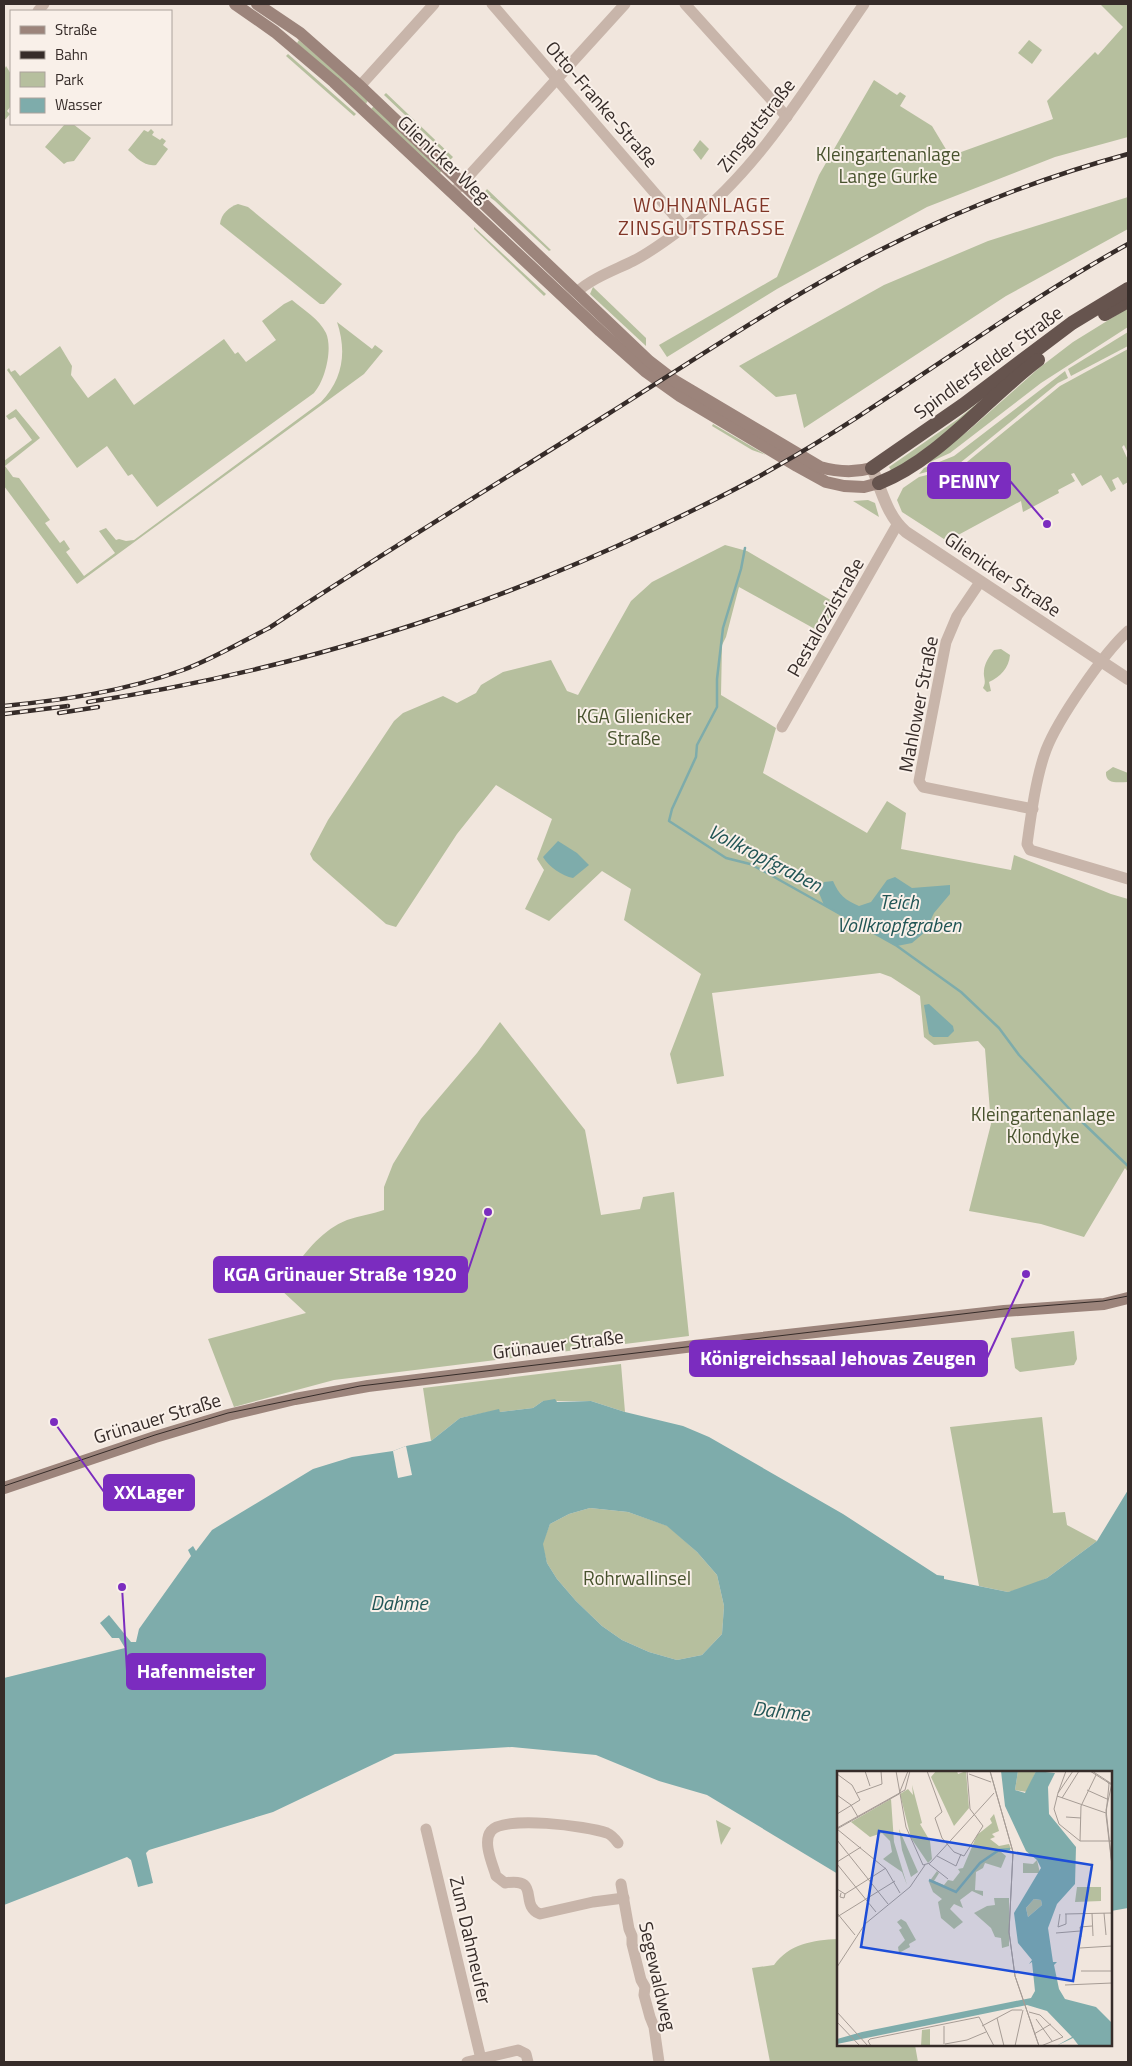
<svg xmlns="http://www.w3.org/2000/svg" width="1132" height="2066" font-family="'Titillium Web',sans-serif">
	<style>
		.green { fill: #b6bf9e }
		.water { fill: #7eacab; fill-rule: evenodd }
		.pier { fill: #f1e6dd }
		.lines { fill: none; stroke-linecap: round; stroke-linejoin: round }
		.stream { stroke: #7eacab; stroke-width: 2.5 }
		.minor { stroke: #c8b5aa; stroke-width: 11 }
		.tertiary { stroke: #c8b5aa; stroke-width: 12 }
		.secondary { stroke: #9c847b; stroke-width: 12 }
		.trunk { stroke: #66544e; stroke-width: 14 }
		.tram { stroke: #362c29; stroke-width: 1 }
		.rail-casing { stroke: #362c29; stroke-width: 4.5 }
		.rail { stroke: #f9f0e9; stroke-width: 2.5; stroke-dasharray: 8; stroke-linecap: butt }
		.labels { text-anchor: middle; stroke-width: 4; stroke-linejoin: round; paint-order: stroke }
		.street-label { font-size: 19px; fill: #362c29; stroke: #f9f0e9 }
		.park-label { font-size: 19px; fill: #48532e; stroke: #f9f0e9 }
		.neighbourhood-label { font-size: 20px; letter-spacing: 1px; fill: #803526; stroke: #f9f0e9 }
		.water-label { font-size: 20px; font-style: italic; fill: #215555; stroke: #f9f0e9 }
		.inset-river { fill: none; stroke: #7eacab; stroke-width: 2.5 }
		.inset-road { fill: none; stroke: #a69c95; stroke-width: 1 }
		.view { fill: #1d4ed8; fill-opacity: 0.15; stroke: #1d4ed8; stroke-width: 2.5 }
		.inset-edge { fill: none; stroke: #362c29; stroke-width: 2.5 }
		.leader { fill: none; stroke: #7b2cbf; stroke-width: 2 }
		.callout-dot { fill: #7b2cbf; stroke: #f9f0e9; stroke-width: 2 }
		.callout { fill: #7b2cbf; stroke: #7b2cbf; stroke-width: 2 }
		.callout-label { font-size: 20px; text-anchor: middle; font-weight: bold; fill: #fff }
	</style>
	<rect width="100%" height="100%" fill="#f1e6dd"/>
	<g class="green">
		<path d="M1100 4H1128V137L1055 157 927 207 777 289 667 357 659 345 777 277 819 175 874 80 897 95 900 92 906 96 900 106 932 126 950 156 1053 119 1047 101 1095 52 1098 55 1123 27Z"/>
		<path d="M299 40 368 100 366 104 297 43Z"/>
		<path d="M1029 40 1042 50 1032 64 1018 53Z"/>
		<path d="M288 54 356 114 354 116 286 56Z"/>
		<path d="M6 66 11 74V106L7 111 10 114 4 121V70Z"/>
		<path d="M386 93 453 157 450 160 444 152 384 95Z"/>
		<path d="M374 106 442 170 440 173 371 109Z"/>
		<path d="M65 124H73L91 138 74 161 67 162 64 164 45 147Z"/>
		<path d="M151 129 154 132 152 135 160 140 162 138 166 141 163 145 168 149 156 165C144 167 136 157 128 150L144 130 148 132Z"/>
		<path d="M700 140 709 149 701 160 693 150Z"/>
		<path d="M487 189 551 250 549 251 495 201 484 193Z"/>
		<path d="M1128 197V229L1006 296 804 428 796 394 776 397 739 366 884 285 988 241Z"/>
		<path d="M238 204 248 207 342 284 324 304H320L220 224C221 214 229 207 238 204Z"/>
		<path d="M474 227 546 294 544 296 474 229Z"/>
		<path d="M593 287 646 338V346L590 294Z"/>
		<path d="M292 300C304 310 319 319 326 333 333 349 325 381 314 393L157 507 132 474 128 476 107 446 77 468 7 370 9 368 11 372 15 370 20 376 60 346 72 366 71 375 88 398 115 378 134 405 224 339 235 354 238 352 246 362 276 340 262 321 284 304Z"/>
		<path d="M1128 308V327L1041 383 950 453 917 468 968 431 1039 368 1073 342Z"/>
		<path d="M337 322 372 349 375 345 383 351 364 374 77 584 4 486V461L32 440 15 417 9 420 6 416 16 409 40 438 5 466 13 477 19 478 50 520 45 523 60 543 64 540 70 549 66 552 84 576 115 553 99 531 106 528 116 540 119 539 126 541 134 540 321 402C343 379 347 352 337 322Z"/>
		<path d="M1128 332V346L1071 376 1068 369Z"/>
		<path d="M1128 349V453L1124 445 1122 447 1128 460V482L1123 485 1118 477 1112 480 1116 489 1111 492 1101 475 1082 486 1074 473 1071 474 1075 481 1058 490 1059 493 1023 512 1021 501 947 541 902 512 897 500 903 488 919 477 962 466 1060 386Z"/>
		<path d="M1037 354 944 435 892 472 889 467 958 419Z"/>
		<path d="M1065 371 1068 378 1058 383 960 463 919 474 924 468 954 456Z"/>
		<path d="M713 424 766 455 752 450 712 426Z"/>
		<path d="M868 500 875 503 879 517 853 501Z"/>
		<path d="M725 545 747 551 839 605 824 634 739 587 726 637 722 645 721 695 776 728 763 773 867 833 887 801 906 813 901 849 1011 870 1014 855 1111 894 1128 899V1172L1125 1168 1084 1237 1041 1224 969 1211 991 1124 985 1049 978 1041 934 1045 924 1037 920 996 891 977 880 973 712 993 724 1076 677 1084 670 1054 701 974 624 920 631 889 602 871 549 921 525 909 544 870 537 859 552 819 496 785 457 834 396 927 386 924 313 860 310 854 328 820 394 721 403 713 443 696 457 703 476 693 481 685 503 672 551 660 567 691 578 695 631 601 652 582Z"/>
		<path d="M1001 649 1010 655C1009 668 1000 677 989 682L991 691 987 692 983 688C987 681 983 678 984 671 984 664 990 655 994 650Z"/>
		<path d="M1113 767 1128 773V782C1119 782 1105 785 1106 772Z"/>
		<path d="M500 1022 585 1130 601 1215 640 1209 643 1197 674 1192 689 1336 334 1380 234 1407 208 1339 306 1313 280 1289C297 1263 317 1232 347 1220 359 1216 372 1214 384 1210V1187L393 1164 421 1119 477 1053Z"/>
		<path d="M1074 1331 1077 1359 1074 1365 1020 1372 1015 1368 1011 1338Z"/>
		<path d="M621 1364 625 1412 591 1401H543L533 1408 500 1412 498 1410 460 1418 431 1441 423 1388Z"/>
		<path d="M1042 1417 1053 1513 1065 1512 1067 1525 1097 1541 1047 1578 1024 1588 1008 1592 979 1586 950 1427Z"/>
		<path d="M590 1508 628 1512 668 1526 697 1552 717 1575 724 1606 722 1634 702 1655 677 1660 649 1652 622 1640 602 1626 576 1601 557 1579 547 1563 542 1544 550 1524 569 1514Z"/>
		<path d="M716 1820 731 1828 721 1845Z"/>
		<path d="M838 1939V2045H915L918 2062H770L752 1968 774 1965C789 1944 813 1940 838 1939Z"/>
	</g>
	<g class="water">
		<path d="M558 841 577 853 589 865 573 878C562 876 549 867 543 857Z"/>
		<path d="M895 877 912 888 950 885V894L934 913 925 932 912 943 897 946 824 905 819 893 824 882 833 881C839 895 845 900 859 906L871 902 887 880Z"/>
		<path d="M929 1004 953 1026 954 1031 948 1037H933L929 1034 924 1005Z"/>
		<path d="M555 1399 557 1402 591 1401 625 1412 683 1426 709 1437 843 1514 937 1575 944 1576V1579L1008 1592 1047 1578 1097 1541 1128 1490V1908L1111 1911V1772H838V1874L707 1795 659 1781 596 1755 512 1747 395 1754 273 1812 149 1850 146 1853 153 1883 138 1887 131 1860 127 1857 4 1905V1678L125 1648 119 1638H112L100 1623 109 1615 131 1642H136L139 1629 191 1556 188 1550 193 1546 196 1551 212 1530 313 1469 352 1457 393 1451 406 1446 431 1441 460 1418 499 1409 500 1412 533 1408 543 1401ZM590 1508 628 1512 667 1526 697 1552 717 1575 724 1606 722 1634 702 1655 677 1660 649 1652 622 1640 602 1626 576 1601 557 1579 547 1563 543 1544 550 1524 569 1514Z"/>
	</g>
	<path class="pier" d="M406 1446 412 1475 398 1478 393 1451Z"/>
	<g class="lines">
		<path class="stream" d="M745 548 741 569 723 628 717 679V707L697 745 696 757 672 809 669 821 726 858 750 864 767 873 897 946 961 992 999 1028 1019 1055 1078 1118 1128 1166"/>
		<g class="minor">
			<path d="M492 4 684 227"/>
			<path d="M685 4 787 117"/>
			<path d="M38 11 44 4"/>
			<path d="M360 86 434 4"/>
			<path d="M456 190 625 4"/>
			<path d="M577 292C592 278 615 270 633 261 651 252 668 239 684 227 761 168 809 83 864 4"/>
			<path d="M980 582 957 616 946 642 919 781 923 787 1033 809"/>
			<path d="M1128 631C1103 654 1058 719 1046 750 1036 777 1031 815 1027 844L1030 850 1128 879"/>
			<path d="M782 727 897 525"/>
			<path d="M426 1829 481 2059"/>
			<path d="M618 1843C615 1839 612 1835 607 1833 587 1826 504 1815 491 1831 482 1842 493 1865 496 1876L505 1883C542 1877 518 1905 540 1914L593 1902 624 1898"/>
			<path d="M621 1884 629 1929 632 1936V1944L641 1980 645 1987 644 1995 650 2017 654 2027 659 2062"/>
			<path d="M467 2062 518 2050 526 2054 528 2062"/>
		</g>
		<path class="tertiary" d="M872 468C882 491 887 516 906 532L1128 679"/>
		<g class="secondary">
			<path d="M235 4 275 32 334 82 600 331 645 371 680 396 797 466 826 482 844 486 864 487 879 483"/>
			<path d="M257 4 300 33 360 86 649 361 675 381 820 467C838 472 854 473 872 468"/>
			<path d="M4 1488 155 1437 228 1415 295 1399 368 1386 743 1340 1004 1311 1104 1304 1128 1298"/>
		</g>
		<g class="trunk">
			<path d="M1105 314 1128 301"/>
			<path d="M872 468 963 405 1072 323 1128 289"/>
			<path d="M879 483C938 460 987 398 1038 360"/>
		</g>
		<path class="tram" d="M4 1486 155 1435 228 1413 360 1386 1004 1309 1103 1301 1128 1296"/>
		<defs>
			<g id="rail">
				<path d="M88 702C285 672 474 614 654 529 694 510 734 491 772 469 894 400 1005 312 1128 244"/>
				<path d="M4 706C65 700 125 691 183 670 213 659 241 642 269 628 381 554 495 485 608 414 699 357 788 296 884 248 961 209 1044 177 1128 154"/>
				<path d="M59 713 98 707"/>
				<path d="M4 714 68 706"/>
			</g>
		</defs>
		<use href="#rail" class="rail-casing"/>
		<use href="#rail" class="rail"/>
	</g>
	<g class="labels">
		<g class="street-label">
			<text transform="translate(602 104) rotate(49)" y="7">Otto-Franke-Straße</text>
			<text transform="translate(756 125) rotate(-52)" y="7">Zinsgutstraße</text>
			<text transform="translate(444 159) rotate(43)" y="7">Glienicker Weg</text>
			<text transform="translate(988 362) rotate(-36)" y="7">Spindlersfelder Straße</text>
			<text transform="translate(1003 574) rotate(34)" y="7">Glienicker Straße</text>
			<text transform="translate(825 617) rotate(-60)" y="7">Pestalozzistraße</text>
			<text transform="translate(918 704) rotate(-79)" y="7">Mahlower Straße</text>
			<text transform="translate(558 1344) rotate(-7)" y="7">Grünauer Straße</text>
			<text transform="translate(157 1418) rotate(-17)" y="7">Grünauer Straße</text>
			<text transform="translate(471 1940) rotate(77)" y="7">Zum Dahmeufer</text>
			<text transform="translate(658 1976) rotate(77)" y="7">Segewaldweg</text>
		</g>
		<g class="park-label">
			<text x="888" y="161">Kleingartenanlage<tspan x="888" dy="22">Lange Gurke</tspan></text>
			<text x="634" y="723">KGA Glienicker<tspan x="634" dy="22">Straße</tspan></text>
			<text x="1043" y="1121">Kleingartenanlage<tspan x="1043" dy="22">Klondyke</tspan></text>
			<text x="637" y="1585">Rohrwallinsel</text>
		</g>
		<g class="neighbourhood-label">
			<text x="702" y="212">WOHNANLAGE<tspan x="702" dy="23">ZINSGUTSTRASSE</tspan></text>
		</g>
		<g class="water-label">
			<text transform="translate(765 858) rotate(27)" y="7">Vollkropfgraben</text>
			<text x="899" y="909">Teich<tspan x="899" dy="23">Vollkropfgraben</tspan></text>
			<text x="399" y="1610">Dahme</text>
			<text transform="translate(781 1711) rotate(6)" y="7">Dahme</text>
		</g>
	</g>
	<g transform="translate(837 1771)">
		<rect width="275" height="275" fill="#f1e6dd"/>
		<path d="M99 0H120L121 3 129 0 132 37 117 55 94 6ZM181 0H199L190 21 178 19ZM75 14 85 52 83 53 93 70 95 88 91 92 74 67 63 23 71 18 76 24ZM54 28 57 71 70 114 65 101 46 88 55 81 53 70 45 62 33 66 14 51ZM157 43 162 60 155 63 158 66 153 68 162 75 172 73 174 78 163 80 169 85 164 97 148 92 146 97 139 101 138 119 146 120V125L135 120 123 129 126 137 117 133 113 138 126 151 117 158 104 147 101 131 105 128 96 121 92 111 100 100 102 102 97 110 107 114 111 109 116 110 123 101 121 98 126 97 140 64 155 52 153 48ZM62 58 81 101 74 106 65 79ZM200 89 203 102H186V92L196 93ZM240 116H264V130L238 131ZM157 127H172V175L165 177 164 167 158 166 154 157 137 142 150 135 158 134ZM197 128 204 129 205 134 191 146 189 137ZM64 148 69 151 79 169 72 173 73 176 62 182 61 176 68 169 62 159 65 157 60 151ZM93 258V275H84L85 259Z" fill="#b6bf9e"/>
		<path d="M164 0H181L178 19 188 22 199 0 218 2 211 16 212 43 239 76 238 113 220 133 211 157 216 191H220L217 194 222 218 228 228 259 236 275 252V275H242L236 267 219 275 235 266 210 240 190 234 0 273V268L25 261 194 227 198 220 195 191 192 193 195 189 181 172 177 142 204 97 200 89 189 80 168 35ZM197 128 204 129 205 134 191 146 189 137Z" fill="#7eacab" fill-rule="evenodd"/>
		<path class="inset-river" d="M92 109 119 121 143 92 162 79 173 78"/>
		<path class="inset-road" d="M28 0 33 15M59 0 69 56 86 94M90 0 105 41 98 47 105 67 117 81 127 85 146 55 133 38 130 0M153 0 176 81 172 161 178 205 202 275M153 0 176 81 172 161 178 205 202 275M236 0 221 22 217 38 222 53 243 70M253 0 275 14M255 0 275 13M0 3 15 14 23 29 0 43M132 3 154 11M270 10 272 13 269 44 275 95M275 12 269 39 275 93M250 19 270 28M20 22 45 13 44 0M221 22 229 0M0 24 14 34 21 46M220 25 269 42M225 27 242 0M229 46 244 47M0 57 68 19 73 0M0 58 49 98 63 122M0 58 62 23 71 0M0 69 51 133M243 70 244 35 259 4M243 70H275M100 85 119 95 124 83M0 91 24 76M0 93 39 141M92 93 111 108M86 94 93 92 157 22M0 118 8 123 7 127 3 126 4 122M8 123 49 97M0 142 18 164M255 142 256 165M267 142 269 164M223 143 221 156 229 153V143M228 143 275 142M0 146 58 110M219 162 243 160M244 166 243 156 255 155M243 177 275 175M0 196 28 153 73 116 88 94M244 200H275M228 214 275 212M0 241 31 275M192 241 203 244 226 266 204 275M160 247 167 275M199 248 215 270M0 251 23 275M107 255V273M145 255 175 239H185M197 263 214 253M108 273 130 269 149 261M34 275 31 270 33 268 142 246 157 275M178 275 186 239"/>
		<path class="view" d="M42 60 255 94 236 210 24 176Z"/>
		<rect width="275" height="275" class="inset-edge"/>
	</g>
	<path class="leader" d="M1047 524L1010 481M488 1212L467 1274M1026 1274L987 1358M54 1422L104 1492M122 1587L127 1671"/>
	<g class="callout-dot">
		<circle cx="1047" cy="524" r="5"/>
		<circle cx="488" cy="1212" r="5"/>
		<circle cx="1026" cy="1274" r="5"/>
		<circle cx="54" cy="1422" r="5"/>
		<circle cx="122" cy="1587" r="5"/>
	</g>
	<g class="callout">
		<rect x="928" y="463" width="82" height="35" rx="5"/>
		<rect x="214" y="1257" width="253" height="35" rx="5"/>
		<rect x="690" y="1341" width="297" height="35" rx="5"/>
		<rect x="104" y="1475" width="90" height="35" rx="5"/>
		<rect x="127" y="1654" width="138" height="35" rx="5"/>
	</g>
	<g class="callout-label">
		<text x="969" y="488">PENNY</text>
		<text x="340" y="1281">KGA Grünauer Straße 1920</text>
		<text x="838" y="1365">Königreichssaal Jehovas Zeugen</text>
		<text x="149" y="1499">XXLager</text>
		<text x="196" y="1678">Hafenmeister</text>
	</g>
	<rect width="1132" height="2066" fill="none" stroke="#362c29" stroke-width="10"/>
	<rect x="10" y="10" width="162" height="115" fill="#f9f0e9" stroke="#aba29c"/>
	<rect x="20" y="26" width="25" height="8" fill="#9c847b" stroke="#aba29c"/>
	<text x="55" y="35" font-size="15" fill="#362c29">Straße</text>
	<rect x="20" y="51" width="25" height="8" fill="#362c29" stroke="#aba29c"/>
	<text x="55" y="60" font-size="15" fill="#362c29">Bahn</text>
	<rect x="20" y="72" width="25" height="15" fill="#b6bf9e" stroke="#aba29c"/>
	<text x="55" y="85" font-size="15" fill="#362c29">Park</text>
	<rect x="20" y="98" width="25" height="15" fill="#7eacab" stroke="#aba29c"/>
	<text x="55" y="110" font-size="15" fill="#362c29">Wasser</text>
</svg>
